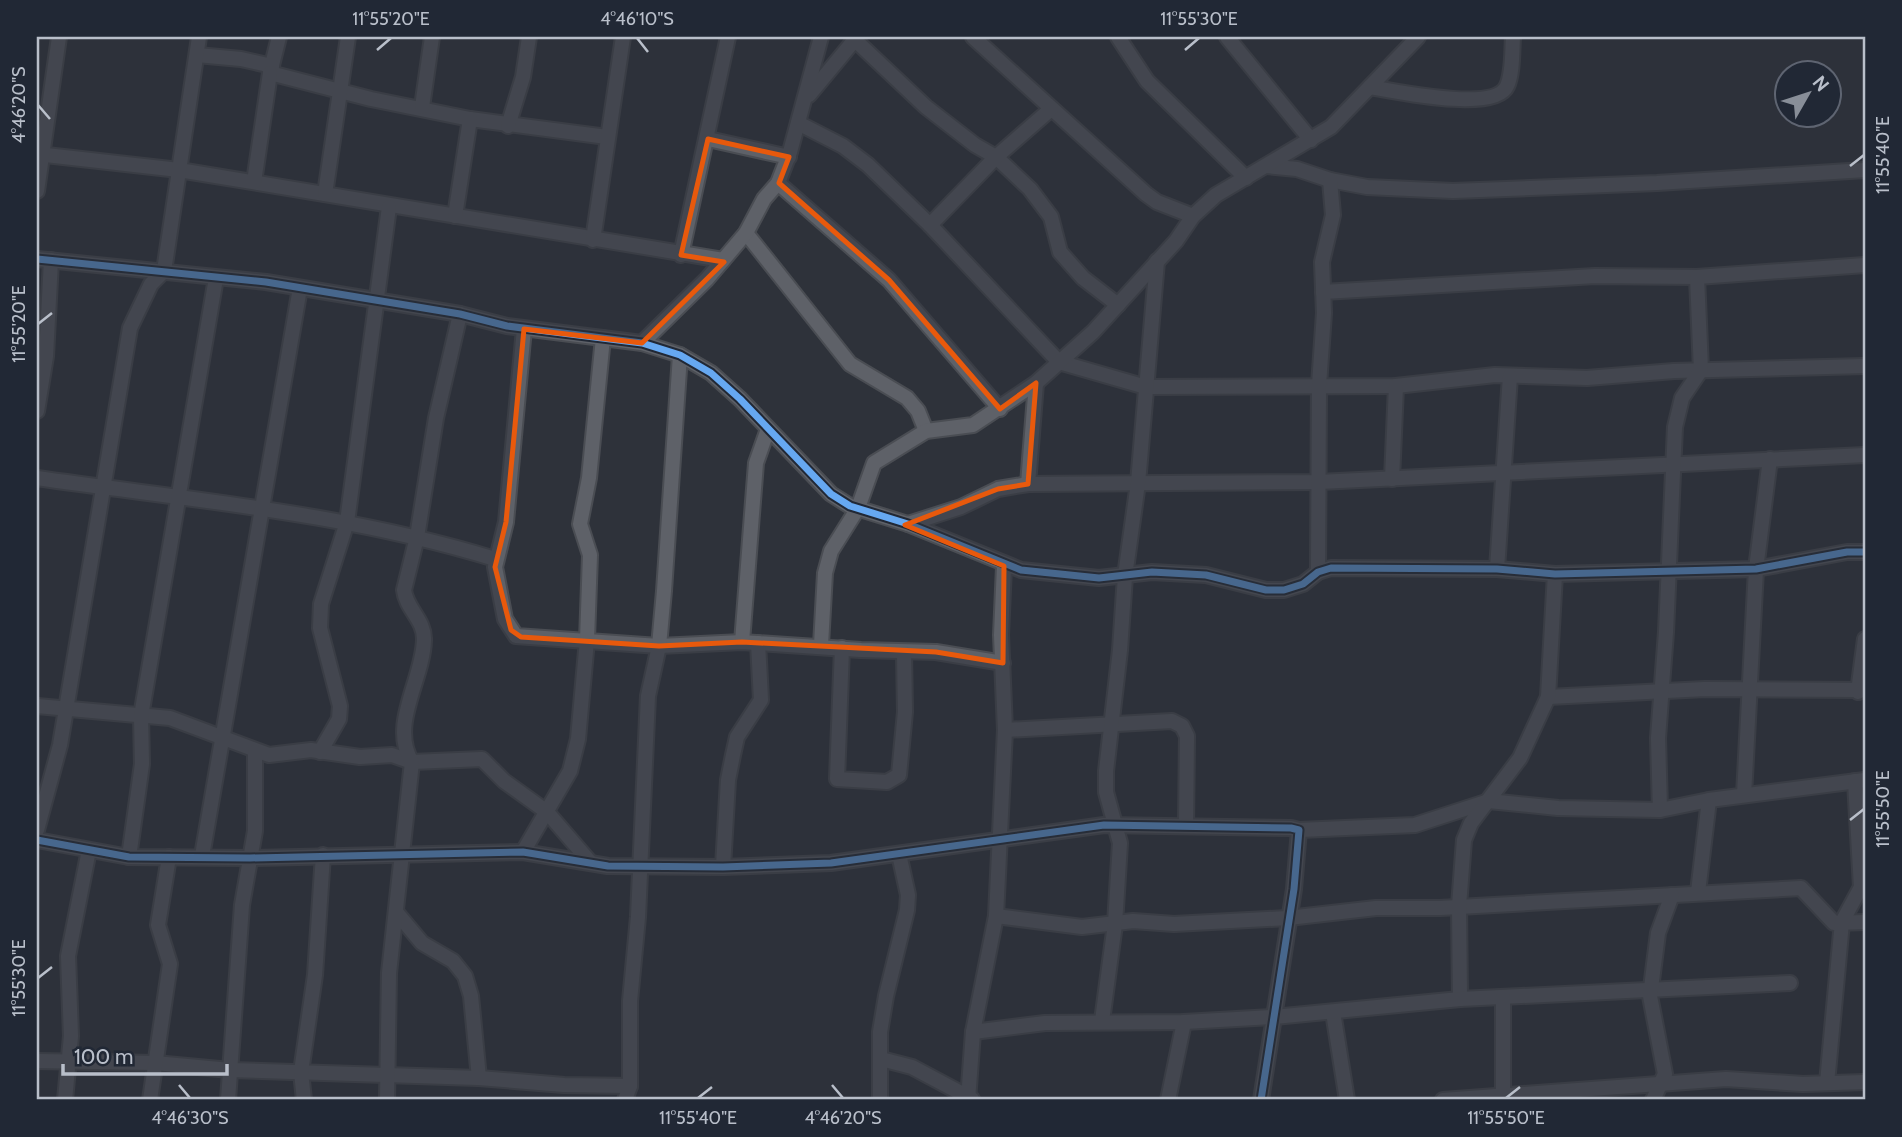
<svg xmlns="http://www.w3.org/2000/svg" width="1902" height="1137" font-family="Cabin,sans-serif">
	<style>
		.lines { fill: none; stroke-linecap: round; stroke-linejoin: round }
		.minor-casing { stroke: #4a4d53; stroke-width: 18 }
		.minor { stroke: #5e6168; stroke-width: 14 }
		.cycleway-casing { stroke: #212835; stroke-width: 11 }
		.cycleway { stroke: #66a8f1; stroke-width: 7 }
		.marked { fill: none; stroke: #e8590c; stroke-width: 5; stroke-linejoin: round }
		.ticks { fill: none; stroke: #b9bfca; stroke-width: 2.5 }
		.neatline { fill: none; stroke: #b9bfca; stroke-width: 2.5 }
		.ticks-label { font-size: 18px; text-anchor: middle; fill: #b9bfca }
	</style>
	<rect width="100%" height="100%" fill="#2e323a"/>
	<g class="lines">
		<defs>
			<g id="minor">
				<path d="M279 37 270 73 371 99 470 119 607 137"/>
				<path d="M973 37 1146 194 1157 202 1193 216"/>
				<path d="M1118 37 1147 81 1246 178"/>
				<path d="M1227 37 1311 140"/>
				<path d="M854 39 926 107 975 145 996 157 1030 189 1051 217 1060 252 1083 278 1118 305"/>
				<path d="M197 55 241 59 272 66"/>
				<path d="M1370 87C1395 91 1495 113 1507 86 1513 73 1512 51 1513 37"/>
				<path d="M809 95 857 37"/>
				<path d="M422 107 432 37"/>
				<path d="M798 123 843 146 868 165 930 225 1059 362 1146 387 1396 386 1495 375 1587 378 1674 371 1865 366"/>
				<path d="M508 126 523 77 529 37"/>
				<path d="M708 139 789 157"/>
				<path d="M37 154 179 170 723 260"/>
				<path d="M1266 166 1297 169 1330 180 1367 187 1453 191 1657 183 1865 170"/>
				<path d="M254 182 270 73"/>
				<path d="M778 183 889 280 1000 409"/>
				<path d="M37 191 59 37"/>
				<path d="M325 194 348 37"/>
				<path d="M455 216 470 119"/>
				<path d="M930 225 996 157 1051 109"/>
				<path d="M746 233 850 364 907 398 918 411 926 431"/>
				<path d="M593 240 623 37"/>
				<path d="M681 255 728 37"/>
				<path d="M37 259 266 282 460 314 507 326 642 343 680 355 711 373 740 399 831 494 850 506 908 524 1021 570 1099 578 1152 572 1206 575 1266 590H1284L1303 584 1318 572 1331 568 1497 569 1555 574 1756 569 1847 552H1865"/>
				<path d="M1323 292 1595 276 1697 277 1865 265"/>
				<path d="M524 329 506 522 495 567 505 619 516 636 659 646 742 642 861 650 936 652 1003 663"/>
				<path d="M642 343 707 279 746 233 764 199 778 183 790 152 821 37"/>
				<path d="M37 411 46 356 51 260"/>
				<path d="M37 478C190 500 346 513 495 559"/>
				<path d="M1392 479 1396 386"/>
				<path d="M1028 484 1036 383"/>
				<path d="M908 524 961 507 998 489 1028 484 1319 482 1865 455"/>
				<path d="M1497 569 1510 376"/>
				<path d="M1318 572 1319 385 1324 313 1322 262 1333 215 1330 180"/>
				<path d="M742 642 756 463 768 429"/>
				<path d="M821 645 825 573 831 551 858 508 874 463 926 431 973 425 1036 383 1093 332 1176 241 1193 216 1216 195 1331 127 1418 37"/>
				<path d="M842 648 837 779 887 782 899 775 905 712 904 653"/>
				<path d="M1858 692 1865 639"/>
				<path d="M1548 697 1705 689 1865 690"/>
				<path d="M37 706 170 718 269 755 311 750 360 757 392 755 412 762 482 759 504 781 547 812 590 862"/>
				<path d="M1005 730 1172 721 1182 726 1187 736 1186 826"/>
				<path d="M320 752 339 719 340 706 320 628 321 604 347 522 389 207"/>
				<path d="M1744 795 1756 569 1770 459"/>
				<path d="M1660 810 1658 738 1666 632 1675 427 1682 398 1701 370 1697 277"/>
				<path d="M37 830 60 745 130 328 151 284 164 271 199 37"/>
				<path d="M1299 830 1415 825 1489 801 1558 808 1660 810 1709 800 1865 780"/>
				<path d="M37 840 129 857 250 858 523 852 608 866 723 867 831 863 1104 825 1291 828 1299 830 1294 889 1261 1100"/>
				<path d="M523 852 570 771 578 739 587 640 590 555 580 524 589 478 603 338"/>
				<path d="M202 856 300 288"/>
				<path d="M129 857 142 764 141 716 216 278"/>
				<path d="M723 867 728 780 733 755 737 737 761 700 758 643"/>
				<path d="M1698 892 1709 800"/>
				<path d="M396 912 422 943 453 961 465 976 471 996 479 1078"/>
				<path d="M996 916 1082 927 1133 921 1174 924 1288 918 1376 908H1440L1801 888 1834 923 1865 922"/>
				<path d="M1460 999 1459 906 1464 840 1471 823 1520 758 1548 697 1555 574"/>
				<path d="M1333 1012 1347 1100"/>
				<path d="M1102 1021 1115 924 1120 843 1106 792V771L1120 650 1125 576 1138 483 1157 261"/>
				<path d="M973 1032 1045 1023 1184 1022 1274 1017 1460 999 1790 983"/>
				<path d="M881 1059 912 1067 972 1099"/>
				<path d="M37 1061 155 1063 230 1070 479 1078 564 1085 630 1086"/>
				<path d="M1827 1083 1842 922 1861 887 1855 781"/>
				<path d="M65 1100 71 1036 68 956 89 850"/>
				<path d="M150 1100 170 964 158 925 169 857"/>
				<path d="M228 1100 242 905 255 831V752"/>
				<path d="M304 1100 301 1072 315 975 323 855"/>
				<path d="M387 1100 389 973 412 762C389 725 423 680 424 640 425 620 406 609 404 590L417 537 436 418 460 314"/>
				<path d="M625 1100 630 1086V1001L638 917 648 696 659 646 664 591 680 355"/>
				<path d="M880 1100V1032L886 996 907 910 908 895 899 854"/>
				<path d="M968 1100 973 1032 996 916 1005 730 1001 635 1004 566"/>
				<path d="M1168 1100 1184 1022"/>
				<path d="M1443 1100 1726 1079 1803 1084 1865 1082"/>
				<path d="M1503 1100V997"/>
				<path d="M1653 1100 1665 1074 1650 996 1658 933 1672 895"/>
			</g>
		</defs>
		<use href="#minor" class="minor-casing"/>
		<use href="#minor" class="minor"/>
		<defs>
			<g id="cycleway">
				<path d="M37 259 266 282 460 314 507 326 642 343 680 355 711 373 740 399 831 494 850 506 908 524 1021 570 1099 578 1152 572 1206 575 1266 590H1284L1303 584 1318 572 1331 568 1497 569 1555 574 1756 569 1847 552H1865"/>
				<path d="M37 840 129 857 250 858 523 852 608 866 723 867 831 863 1104 825 1291 828 1299 830 1294 889 1261 1100"/>
			</g>
		</defs>
		<use href="#cycleway" class="cycleway-casing"/>
		<use href="#cycleway" class="cycleway"/>
	</g>
	<path d="M0 0H1902V1137H0ZM708 139 789 157 779 183 889 280 1000 409 1036 383 1028 484 998 489 905 525 1004 566 1003 663 936 652 742 642 659 646 521 637 511 630 495 567 506 522 524 329 642 343 724 262 681 255Z" fill="#2e323a" fill-opacity=".55" fill-rule="evenodd"/>
	<path class="marked" d="M708 139 789 157 779 183 889 280 1000 409 1036 383 1028 484 998 489 905 525 1004 566 1003 663 936 652 742 642 659 646 521 637 511 630 495 567 506 522 524 329 642 343 724 262 681 255Z"/>
	<path class="ticks" d="M637 38 648 52M377 50 391 38M1185 50 1199 38M38 105 50 119M1850 166 1864 155M38 324 52 313M1850 820 1864 809M38 978 52 967M179 1085 190 1098M832 1085 843 1098M698 1098 712 1087M1506 1098 1520 1087"/>
	<rect width="1902" height="1137" fill="none" stroke="#212835" stroke-width="77"/>
	<g transform="translate(1808 94) rotate(51)"><circle r="33" fill="#212835" stroke="#5e6471" stroke-width="2"/>
	<path d="M0-5L12 26L0 18L-12 26Z" fill="#888e98"/>
	<text y="-10" font-size="19" font-weight="bold" text-anchor="middle" fill="#b9bfca">N</text>
	</g>
	<path d="M63 1064v10h164v-10" fill="none" stroke="#b9bfca" stroke-width="3.5"/>
	<text x="74" y="1064" font-size="21" fill="#b9bfca" stroke="#212835" stroke-width="5" paint-order="stroke">100 m</text>
	<rect x="38" y="38" width="1826" height="1060" class="neatline"/>
	<g class="ticks-label">
		<text x="391" y="25">11°55'20"E</text>
		<text x="637" y="25">4°46'10"S</text>
		<text x="1199" y="25">11°55'30"E</text>
		<text transform="translate(19 105) rotate(-90)" y="6">4°46'20"S</text>
		<text transform="translate(1883 155) rotate(-90)" y="6">11°55'40"E</text>
		<text transform="translate(19 324) rotate(-90)" y="6">11°55'20"E</text>
		<text transform="translate(1883 809) rotate(-90)" y="6">11°55'50"E</text>
		<text transform="translate(19 978) rotate(-90)" y="6">11°55'30"E</text>
		<text x="190" y="1124">4°46'30"S</text>
		<text x="698" y="1124">11°55'40"E</text>
		<text x="843" y="1124">4°46'20"S</text>
		<text x="1506" y="1124">11°55'50"E</text>
	</g>
</svg>
